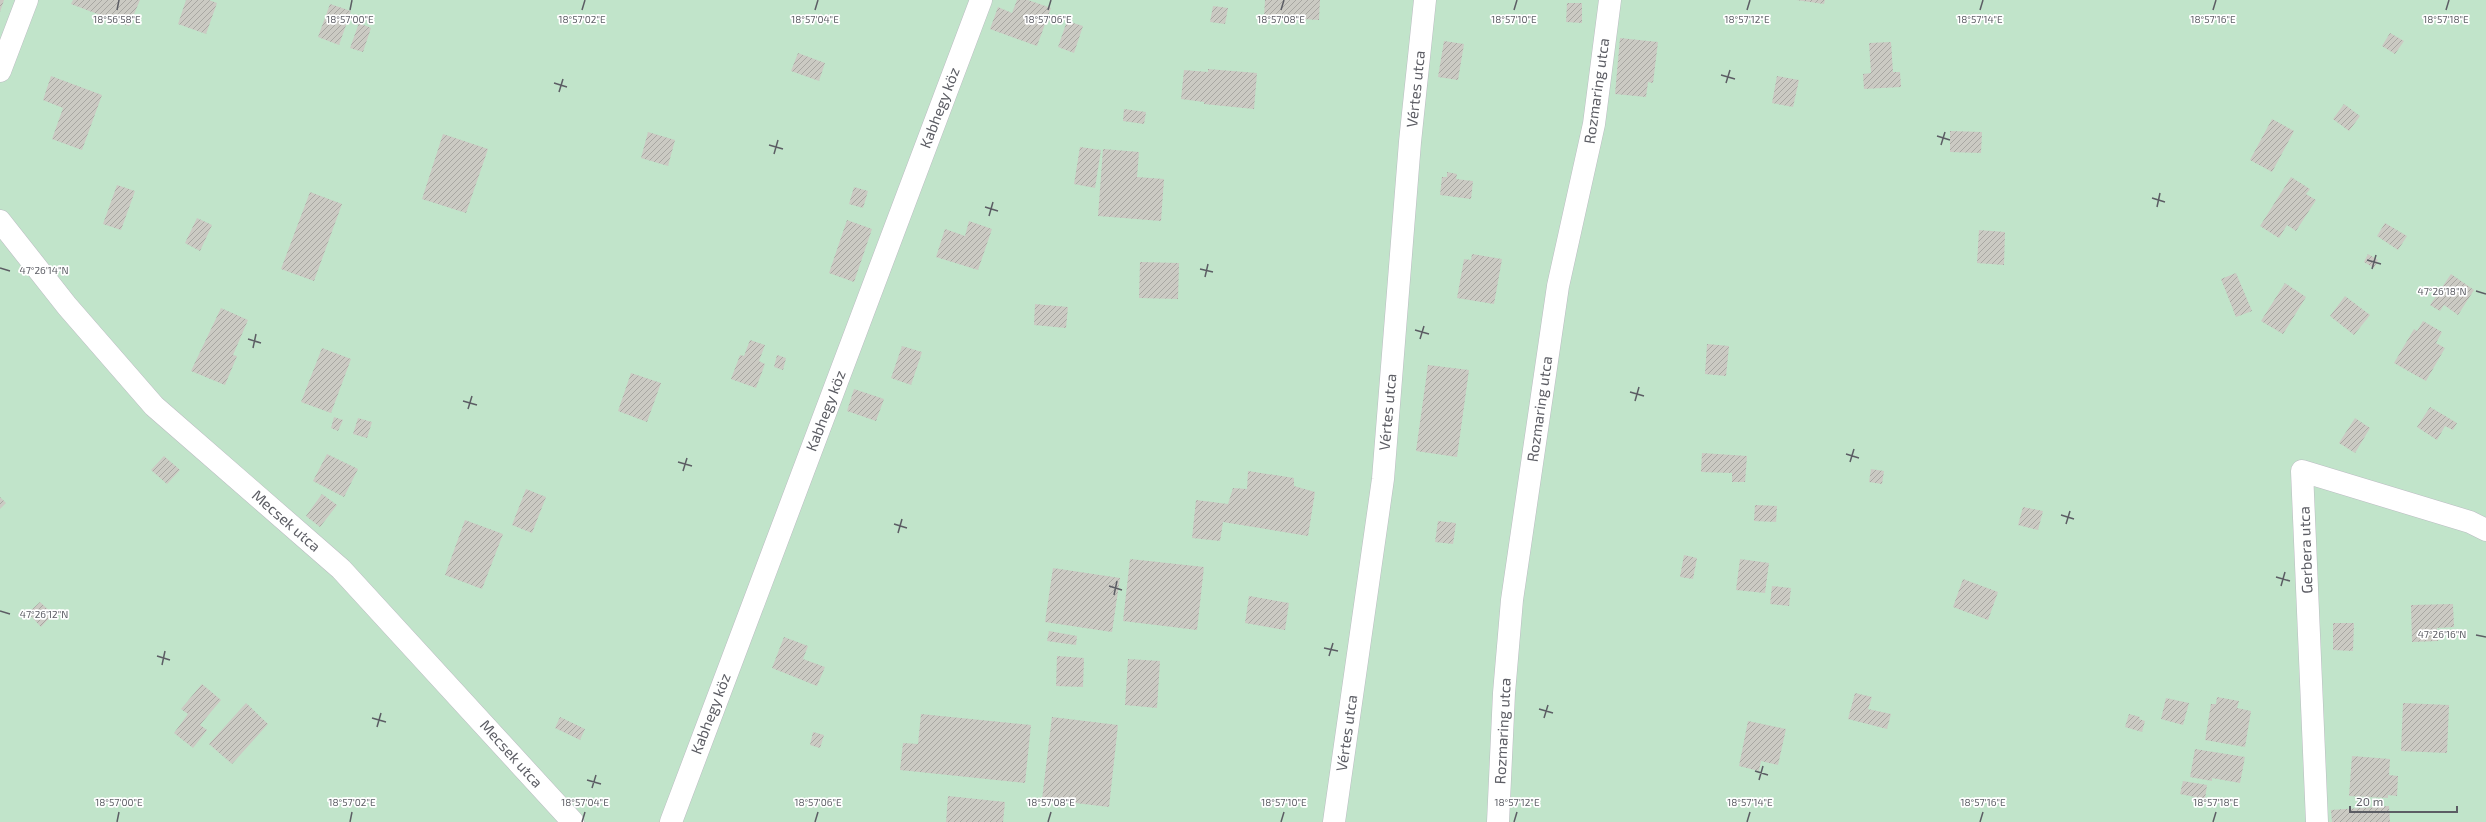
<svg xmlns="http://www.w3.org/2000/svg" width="2486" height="822" font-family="'Exo 2',sans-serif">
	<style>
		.green { fill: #c1e4ca }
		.building { fill: url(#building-hatch) }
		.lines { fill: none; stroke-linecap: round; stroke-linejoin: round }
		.minor-casing { stroke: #bbbcc2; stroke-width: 23 }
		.minor { stroke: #fff; stroke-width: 22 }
		.ticks { fill: none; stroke: #5c5d64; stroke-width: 1.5 }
		.labels { text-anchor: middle; stroke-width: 3.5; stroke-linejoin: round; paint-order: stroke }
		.street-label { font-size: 15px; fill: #5c5d64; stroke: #fff }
		.ticks-label { font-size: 10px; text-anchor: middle; fill: #5c5d64; stroke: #fff; stroke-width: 3.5; stroke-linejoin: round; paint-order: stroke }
	</style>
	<defs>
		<pattern id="building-hatch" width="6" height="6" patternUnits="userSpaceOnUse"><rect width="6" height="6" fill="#cbcac3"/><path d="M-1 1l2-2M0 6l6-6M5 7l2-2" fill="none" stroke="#a8a7a2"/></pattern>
	</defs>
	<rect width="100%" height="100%" fill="#edeee4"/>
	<rect class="green" x="0" y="0" width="2486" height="822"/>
	<g class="building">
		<path d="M0 0H4L0 12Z"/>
		<path d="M73 0H140L129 26 71 4Z"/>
		<path d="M186 0H209L217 3 206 34 178 24Z"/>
		<path d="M1017 0H1028L1051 8 1037 46 990 29 998 7 1012 13Z"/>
		<path d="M1265 0H1320L1319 20 1264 17Z"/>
		<path d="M1796 0H1825L1824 4Z"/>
		<path d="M1567 3H1582V23L1566 22Z"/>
		<path d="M330 4 351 11 339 45 318 37Z"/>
		<path d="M1213 6 1228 8 1225 24 1210 22Z"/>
		<path d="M1067 21 1083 26 1074 53 1058 47Z"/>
		<path d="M359 23 371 28 363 52 350 48Z"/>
		<path d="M2390 33 2404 41 2395 54 2382 46Z"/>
		<path d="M1620 38 1658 42 1653 83 1648 82 1646 97 1615 94Z"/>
		<path d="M1444 41 1464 44 1458 80 1438 77Z"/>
		<path d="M1891 42 1893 72H1900L1901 87 1864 89 1863 74 1871 73 1869 43Z"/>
		<path d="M798 53 825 63 819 81 791 71Z"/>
		<path d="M1208 69 1257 73 1254 109 1204 104V102L1181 99 1184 70 1208 72Z"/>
		<path d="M51 76 102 95 82 150 52 139 63 108 43 100Z"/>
		<path d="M1777 76 1799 80 1793 107 1772 103Z"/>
		<path d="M2344 104 2360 116 2349 131 2333 119Z"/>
		<path d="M1124 109 1146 112 1144 124 1123 121Z"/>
		<path d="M2272 119 2294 131 2272 172 2250 160Z"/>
		<path d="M1950 131 1982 132 1981 153 1950 152Z"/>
		<path d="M648 132 675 140 668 166 641 158Z"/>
		<path d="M443 134 488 149 466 213 422 199Z"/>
		<path d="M1080 147 1101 150 1095 188 1074 184Z"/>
		<path d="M1103 149 1139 152 1137 177 1164 179 1161 221 1098 216Z"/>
		<path d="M1447 172 1457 174 1456 179 1473 181 1471 199 1440 195 1442 177H1447Z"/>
		<path d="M2291 177 2310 189 2306 194 2316 200 2296 231 2287 225 2279 238 2260 226Z"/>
		<path d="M117 185 135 191 121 230 103 224Z"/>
		<path d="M854 187 868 191 863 208 849 204Z"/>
		<path d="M310 192 342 204 314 281 281 269Z"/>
		<path d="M197 218 212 225 200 251 185 243Z"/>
		<path d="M847 220 872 229 854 282 829 273Z"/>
		<path d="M969 221 992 229 978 270 936 257 945 229 965 236Z"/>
		<path d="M2385 223 2407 236 2398 250 2377 236Z"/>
		<path d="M1979 230 2005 232 2004 265 1977 263Z"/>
		<path d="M1472 254 1502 259 1494 304 1457 298 1464 259 1471 260Z"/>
		<path d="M2368 254 2378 260 2374 268 2364 262Z"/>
		<path d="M1140 262 1179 263 1178 299 1139 298Z"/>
		<path d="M2236 273 2252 311 2236 317 2221 279Z"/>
		<path d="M2451 274 2474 290 2458 315 2444 305 2440 311 2430 305Z"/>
		<path d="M2285 283 2306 297 2283 334 2261 321Z"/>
		<path d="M2345 296 2370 315 2354 335 2330 316Z"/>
		<path d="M1035 304 1068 307 1066 328 1034 325Z"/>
		<path d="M221 308 248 320 233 355 237 356 225 385 191 371Z"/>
		<path d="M2423 321 2442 332 2436 343 2445 348 2426 381 2394 363 2414 329 2417 331Z"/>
		<path d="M750 340 765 345 759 361 765 364 756 388 731 379 740 355 744 356Z"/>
		<path d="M1707 344 1729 346 1726 376 1705 374Z"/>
		<path d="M902 346 922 352 911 385 891 378Z"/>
		<path d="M322 348 351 359 331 413 301 402Z"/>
		<path d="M777 355 786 358 783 370 774 367Z"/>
		<path d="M1428 365 1469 370 1457 457 1416 451Z"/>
		<path d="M631 373 661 383 647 422 618 411Z"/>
		<path d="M854 389 884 399 876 421 847 411Z"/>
		<path d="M2430 407 2457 423 2453 430 2445 426 2437 440 2417 427Z"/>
		<path d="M334 417 343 420 338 431 331 428Z"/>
		<path d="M358 418 372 422 367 438 353 434Z"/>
		<path d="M2355 418 2370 428 2355 453 2339 443Z"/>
		<path d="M1702 453 1747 456 1745 482H1732V473L1701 472Z"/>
		<path d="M327 454 358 469 344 497 313 481Z"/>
		<path d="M164 456 180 470 167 484 151 470Z"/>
		<path d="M1871 469 1884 471 1882 484 1869 482Z"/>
		<path d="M1248 471 1294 478V486L1315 492 1308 536 1223 522 1220 541 1192 538 1196 500 1228 504 1233 488 1247 489Z"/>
		<path d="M526 489 546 497 532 533 512 525Z"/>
		<path d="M322 494 337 505 320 527 306 516Z"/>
		<path d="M0 497 6 503 0 509Z"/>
		<path d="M1755 505 1777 506 1776 522 1754 521Z"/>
		<path d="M2023 507 2043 511 2038 530 2018 525Z"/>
		<path d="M465 520 503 534 482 589 445 575Z"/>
		<path d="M1438 521 1456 523 1453 544 1435 542Z"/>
		<path d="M1684 555 1697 558 1693 579 1680 577Z"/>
		<path d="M1130 559 1204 567 1197 630 1123 621Z"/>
		<path d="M1740 559 1769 563 1765 593 1736 590Z"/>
		<path d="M1053 568 1120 578 1112 632 1045 622Z"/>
		<path d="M1963 579 1998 592 1988 620 1953 607Z"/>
		<path d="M1772 586 1791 588 1789 606 1770 604Z"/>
		<path d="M1249 596 1289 603 1285 630 1245 623Z"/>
		<path d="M40 602 53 614 41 627 28 613Z"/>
		<path d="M2453 604 2454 627 2437 628 2438 641 2412 642 2411 605Z"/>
		<path d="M2333 623H2354L2353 651 2333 650Z"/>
		<path d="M1049 631 1077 636 1076 645 1047 641Z"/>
		<path d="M784 637 808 646 803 659 825 667 817 686 772 668Z"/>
		<path d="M1057 656 1084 658 1083 687 1056 686Z"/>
		<path d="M1128 659 1160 661 1157 708 1125 705Z"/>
		<path d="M202 684 221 700 200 725 207 730 193 748 174 733 188 714 181 709Z"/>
		<path d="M1855 693 1872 697 1868 709 1891 714 1887 729 1848 719Z"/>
		<path d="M2217 697 2239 701 2237 708 2251 711 2245 747 2205 740 2211 704H2216Z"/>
		<path d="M2166 698 2189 703 2183 725 2161 719Z"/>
		<path d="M246 703 268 724 232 764 209 744Z"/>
		<path d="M2403 703 2449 705 2447 753 2401 751Z"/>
		<path d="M921 714 1031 725 1025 783 900 770 903 743 918 744Z"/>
		<path d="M2129 714 2140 717 2139 719 2145 721 2142 732 2125 727Z"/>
		<path d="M560 717 585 729 580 740 555 728Z"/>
		<path d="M1052 717 1118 725 1109 807 1042 799Z"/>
		<path d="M1748 721 1786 729 1778 765 1761 761 1759 771 1739 766Z"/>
		<path d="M813 732 824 735 820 748 810 745Z"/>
		<path d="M2195 749 2245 757 2240 783 2212 778V781L2190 777Z"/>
		<path d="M2352 756 2390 759 2389 775 2398 776 2397 796 2388 795V798L2349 796Z"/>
		<path d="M2183 781 2207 785 2205 799 2180 794Z"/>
		<path d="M948 796 1005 802 1003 822H946Z"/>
		<path d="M2389 806 2390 822H2332L2331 810Z"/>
	</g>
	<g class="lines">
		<defs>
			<g id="minor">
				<path d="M0 71 27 0"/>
				<path d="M0 221 67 306 154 406 341 569 573 822"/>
				<path d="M671 822 981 0"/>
				<path d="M1334 822 1383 479 1410 142 1425 0"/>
				<path d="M1498 822 1504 693 1512 600 1558 286 1594 124 1610 0"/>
				<path d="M2317 822 2302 471 2470 522 2486 530"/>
			</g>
		</defs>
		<use href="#minor" class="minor-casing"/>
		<use href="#minor" class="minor"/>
	</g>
	<path class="ticks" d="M117 10 119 0M350 10 352 0M582 10 585 0M815 10 818 0M1048 10 1051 0M1281 10 1284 0M1514 10 1517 0M1747 10 1750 0M1980 10 1983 0M2213 10 2216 0M2446 10 2449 0M1721 75 1735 79M554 83 567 87M1726 83 1730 70M559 92 563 79M1937 136 1950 140M769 145 783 149M1941 145 1945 132M774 154 778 140M2152 198 2165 202M985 207 998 211M2157 207 2160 193M989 216 993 202M2367 260 2381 264M0 268 10 271M1200 269 1213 272M2372 269 2376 255M1205 277 1208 264M2476 291 2486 294M1415 330 1429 334M248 339 261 343M1420 339 1424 326M253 348 256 334M1630 392 1644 396M463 401 477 405M1635 401 1639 387M468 409 472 396M1846 454 1859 458M678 462 692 466M1850 462 1854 449M683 471 687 458M2061 515 2074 519M894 524 907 528M2066 524 2070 511M898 533 902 519M2276 577 2290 581M1109 586 1122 590M2281 586 2285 572M1114 595 1117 581M0 611 10 614M2476 635 2486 637M1324 648 1338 651M157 656 170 660M1329 656 1333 643M162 665 165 651M1539 709 1553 713M372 718 386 722M1544 718 1548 705M377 727 381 713M1755 771 1768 775M587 780 601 784M1759 780 1763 766M592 788 596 775M117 822 119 812M350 822 352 812M582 822 585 812M815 822 818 812M1048 822 1051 812M1281 822 1284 812M1514 822 1517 812M1747 822 1750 812M1980 822 1983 812M2213 822 2216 812"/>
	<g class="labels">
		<g class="street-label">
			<text transform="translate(1416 89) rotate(-84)" y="5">Vértes utca</text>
			<text transform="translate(1597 91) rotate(-82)" y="5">Rozmaring utca</text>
			<text transform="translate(940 108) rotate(-69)" y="5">Kabhegy köz</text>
			<text transform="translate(1540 409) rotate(-82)" y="5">Rozmaring utca</text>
			<text transform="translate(826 411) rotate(-69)" y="5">Kabhegy köz</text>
			<text transform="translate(1388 412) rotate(-85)" y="5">Vértes utca</text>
			<text transform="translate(286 521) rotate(41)" y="5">Mecsek utca</text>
			<text transform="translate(2306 550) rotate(-92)" y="5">Gerbera utca</text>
			<text transform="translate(711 714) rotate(-69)" y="5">Kabhegy köz</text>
			<text transform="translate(1503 731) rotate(-87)" y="5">Rozmaring utca</text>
			<text transform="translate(1347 733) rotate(-82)" y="5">Vértes utca</text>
			<text transform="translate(511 754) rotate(48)" y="5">Mecsek utca</text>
		</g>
	</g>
	<g class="ticks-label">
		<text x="117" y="23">18°56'58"E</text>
		<text x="350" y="23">18°57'00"E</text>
		<text x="582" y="23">18°57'02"E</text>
		<text x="815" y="23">18°57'04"E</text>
		<text x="1048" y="23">18°57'06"E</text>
		<text x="1281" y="23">18°57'08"E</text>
		<text x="1514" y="23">18°57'10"E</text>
		<text x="1747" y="23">18°57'12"E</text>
		<text x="1980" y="23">18°57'14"E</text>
		<text x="2213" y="23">18°57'16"E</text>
		<text x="2446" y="23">18°57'18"E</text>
		<text x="44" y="274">47°26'14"N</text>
		<text x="2442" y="295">47°26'18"N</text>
		<text x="44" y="618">47°26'12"N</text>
		<text x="2442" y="638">47°26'16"N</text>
		<text x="119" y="806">18°57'00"E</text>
		<text x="352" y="806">18°57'02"E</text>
		<text x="585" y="806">18°57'04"E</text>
		<text x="818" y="806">18°57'06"E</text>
		<text x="1051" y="806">18°57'08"E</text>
		<text x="1284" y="806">18°57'10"E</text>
		<text x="1517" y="806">18°57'12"E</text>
		<text x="1750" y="806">18°57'14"E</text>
		<text x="1983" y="806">18°57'16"E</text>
		<text x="2216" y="806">18°57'18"E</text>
	</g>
	<path d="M2350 806v6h107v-6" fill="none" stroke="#5c5d64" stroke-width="2"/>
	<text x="2356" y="806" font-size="12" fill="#5c5d64" stroke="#ffffff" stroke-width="3" paint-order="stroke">20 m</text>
</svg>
